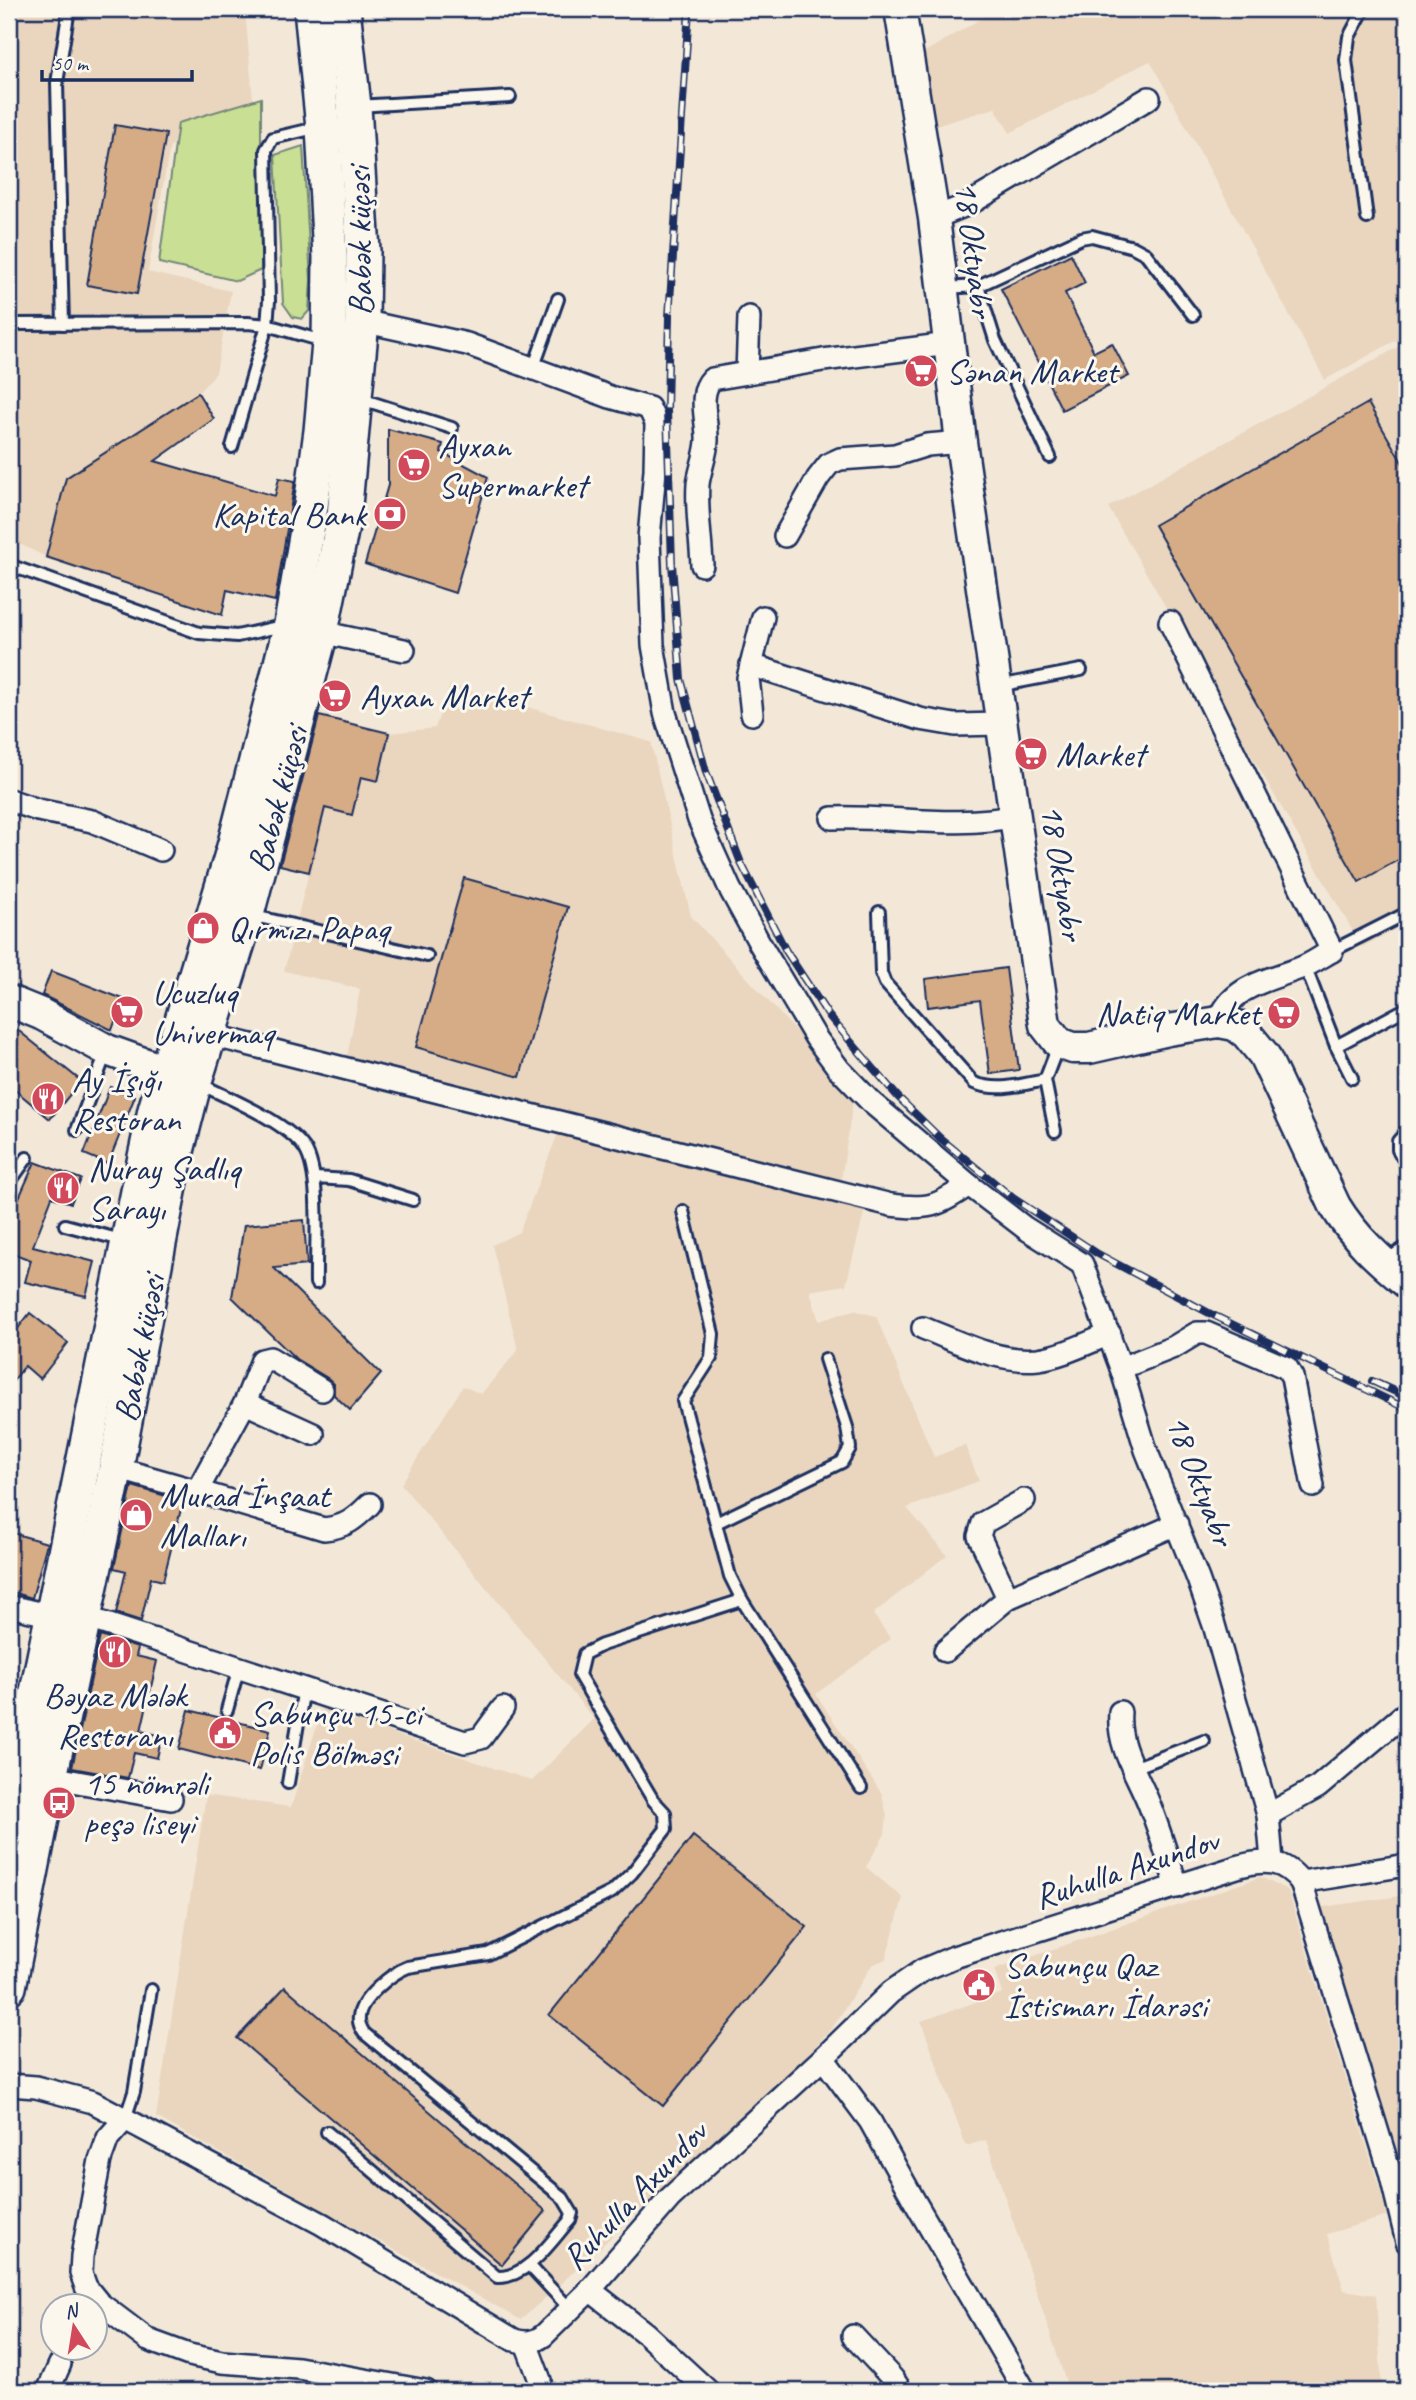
<svg xmlns="http://www.w3.org/2000/svg" width="1416" height="2400" font-family="Caveat,sans-serif">
	<style>
		.built { fill: #ead6bf }
		.green { fill: #c9df94; stroke: #728779; stroke-width: 2 }
		.building { fill: #d5ac86; stroke: #1b2f5e; stroke-width: 2 }
		.lines { fill: none; stroke-linecap: round; stroke-linejoin: round }
		.lane-casing { stroke: #1b2f5e; stroke-width: 16 }
		.street-casing { stroke: #1b2f5e; stroke-width: 26 }
		.secondary-casing { stroke: #1b2f5e; stroke-width: 35 }
		.primary-casing { stroke: #1b2f5e; stroke-width: 38 }
		.lane { stroke: #fbf7ec; stroke-width: 10 }
		.street { stroke: #fbf7ec; stroke-width: 21 }
		.secondary { stroke: #fbf7ec; stroke-width: 30 }
		.primary { stroke: #fbf7ec; stroke-width: 33 }
		.rail-casing { stroke: #1b2f5e; stroke-width: 8 }
		.rail { stroke: #fbf7ec; stroke-width: 5; stroke-dasharray: 16; stroke-linecap: butt }
		.labels { text-anchor: middle; stroke-width: 6; stroke-linejoin: round; paint-order: stroke }
		.street-label { font-size: 35px; fill: #1b2f5e; stroke: #fbf7ec }
		.poi-label { font-size: 35px; fill: #1b2f5e; stroke: #fbf7ec; text-anchor: start }
	</style>
	<rect width="100%" height="100%" fill="#f3e8d8"/>
	<filter id="ink" filterUnits="userSpaceOnUse"><feTurbulence type="fractalNoise" baseFrequency=".0143" numOctaves="2"/><feDisplacementMap in="SourceGraphic" scale="14" xChannelSelector="R" yChannelSelector="G"/><feConvolveMatrix kernelMatrix="1 2 1 2 8 2 1 2 1" color-interpolation-filters="sRGB"/></filter>
	<g filter="url(#ink)">
		<g class="built">
			<path d="M9 9H245L255 120 170 146 148 272 231 291 216 373 198 393 66 478 46 557 9 539Z"/>
			<path d="M997 9H1407V334L1325 380 1150 61 1010 133 995 108 932 127 918 56Z"/>
			<path d="M1407 342V923L1362 947 1108 507Z"/>
			<path d="M450 685 651 742 691 916 854 1095 840 1188 347 1057 360 989 284 971 325 808 352 815 361 777 378 780 389 733 435 728Z"/>
			<path d="M558 1133 865 1210 846 1285 810 1291 819 1321 854 1310 876 1316 934 1457 965 1445 979 1481 907 1508 947 1555 873 1614 891 1639 816 1694 882 1794 887 1816 885 1834 866 1867 903 1898 886 1959 872 1965 835 2024 801 2063 521 2320 156 2117 206 1795 291 1807 322 1709 532 1781 594 1719 401 1484 463 1386 481 1394 518 1350 492 1245 519 1232Z"/>
			<path d="M1260 1877 1288 1890 1388 2216 1327 2234 1344 2290 1376 2295 1382 2391H1069L986 2140 966 2146 921 2021 1002 1993 994 1970Z"/>
			<path d="M1407 1895V2182L1322 1907Z"/>
		</g>
		<g class="green">
			<path d="M261 98V270L237 281 159 263 178 123Z"/>
			<path d="M303 146 311 280 309 311 302 319 293 317 283 303 275 155Z"/>
		</g>
		<g class="building">
			<path d="M115 125 166 134 137 294 87 285Z"/>
			<path d="M1071 254 1085 283 1065 293 1094 352 1112 343 1129 376 1062 410 1001 289Z"/>
			<path d="M198 393 214 419 155 461 275 496 279 478 295 481 275 601 227 590 222 615 46 557 66 478Z"/>
			<path d="M1368 403 1407 471V855L1359 882 1154 525Z"/>
			<path d="M388 429 443 444 441 452 488 477 455 593 365 564 388 485Z"/>
			<path d="M319 716 389 733 378 781 361 777 352 815 325 808 309 872 280 865Z"/>
			<path d="M464 878 568 907 520 1077 416 1047Z"/>
			<path d="M1006 968 1019 1070 990 1074 980 1000 928 1007 925 979Z"/>
			<path d="M51 971 141 1006 127 1023 116 1019 112 1030 42 995Z"/>
			<path d="M9 1023 81 1081 50 1119 9 1085Z"/>
			<path d="M110 1087 135 1096 108 1164 84 1154Z"/>
			<path d="M35 1162 81 1179 71 1203 52 1197 33 1246 95 1262 86 1296 25 1282 31 1260 9 1252V1220Z"/>
			<path d="M304 1220 307 1265 274 1268 381 1374 350 1410 334 1395V1384L329 1379 296 1359 232 1297 244 1225Z"/>
			<path d="M30 1313 68 1343 40 1379 25 1366 9 1386V1340Z"/>
			<path d="M132 1486 183 1501 163 1581 151 1578 141 1621 116 1613 126 1571 114 1568Z"/>
			<path d="M9 1532 47 1543 32 1598 9 1591Z"/>
			<path d="M100 1636 138 1648 136 1656 157 1661 141 1731 162 1736 157 1758 134 1753 128 1778 72 1768Z"/>
			<path d="M189 1710 270 1730 260 1770 179 1749Z"/>
			<path d="M693 1836 807 1927 663 2106 549 2015Z"/>
			<path d="M285 1987 546 2211 502 2265 237 2038Z"/>
		</g>
		<g class="lines">
			<defs>
				<g id="lane">
					<path d="M1364 9 1349 37 1346 60 1367 218"/>
					<path d="M357 106 510 97"/>
					<path d="M978 286 1081 238 1092 236 1133 247 1146 254 1193 315"/>
					<path d="M945 288 978 286 995 340 1050 457"/>
					<path d="M9 324 248 323 267 325 326 342"/>
					<path d="M63 324 57 83 69 9"/>
					<path d="M533 369 558 299"/>
					<path d="M358 398 452 428"/>
					<path d="M232 447 267 325 269 301 266 150 273 138 320 127"/>
					<path d="M9 565 199 633 237 636 287 625"/>
					<path d="M998 686 1081 670"/>
					<path d="M879 912 881 973 885 983 974 1083C998 1092 1020 1085 1045 1080L1058 1046"/>
					<path d="M250 915 427 956"/>
					<path d="M1332 951 1407 913"/>
					<path d="M1305 966 1336 1046 1352 1078"/>
					<path d="M1336 1046 1407 1008"/>
					<path d="M1045 1080 1055 1131"/>
					<path d="M200 1084C229 1098 287 1122 305 1149 322 1176 315 1250 316 1283"/>
					<path d="M77 1130 106 1053"/>
					<path d="M1407 1131 1398 1141V1150L1407 1165"/>
					<path d="M315 1178 349 1180 413 1200"/>
					<path d="M9 1183 27 1158"/>
					<path d="M683 1211 713 1334 711 1358 683 1401 730 1576 742 1600 861 1788"/>
					<path d="M65 1225 125 1241"/>
					<path d="M1385 1260 1407 1247"/>
					<path d="M716 1523 842 1462 850 1448 847 1427 825 1359"/>
					<path d="M227 1710 239 1667"/>
					<path d="M1131 1769 1204 1741"/>
					<path d="M288 1783 304 1688"/>
					<path d="M125 2119 134 2092 151 1990"/>
					<path d="M327 2132 497 2277C528 2278 551 2241 570 2220L572 2213 563 2198 364 2033C361 2028 358 2023 359 2017 360 1999 392 1973 408 1967L488 1954 612 1892 632 1873 666 1829 665 1813 653 1800 579 1675 584 1654 602 1645 742 1600"/>
					<path d="M529 2265 570 2309"/>
				</g>
				<g id="street">
					<path d="M934 218 969 204 1149 98"/>
					<path d="M362 321 467 344 610 397 649 408 656 423 655 470 649 538 653 645 665 713 699 820 730 889 760 944 816 1038 839 1069 872 1103 969 1185 1025 1228 1082 1264 1121 1368 1146 1450 1198 1579 1214 1625 1268 1815 1272 1861"/>
					<path d="M747 373 749 317"/>
					<path d="M785 536 818 478 829 464 840 459 895 455 927 445 961 442"/>
					<path d="M702 565C701 539 696 510 698 484 700 469 706 456 707 441 708 421 697 394 712 379L823 360 949 344"/>
					<path d="M1170 622 1332 951C1322 956 1313 963 1303 967 1271 980 1230 985 1219 1022"/>
					<path d="M321 632 404 650"/>
					<path d="M751 665 920 719 955 725 1001 724"/>
					<path d="M752 714 748 678 763 617"/>
					<path d="M9 800 38 810 92 821 161 850"/>
					<path d="M832 818C894 816 955 829 1016 816"/>
					<path d="M211 1035 891 1205C930 1210 937 1206 969 1185"/>
					<path d="M923 1328C959 1342 998 1363 1038 1359 1062 1356 1087 1343 1110 1334"/>
					<path d="M1121 1368 1174 1347 1197 1333H1206L1287 1368 1292 1377 1313 1486"/>
					<path d="M245 1403 313 1434"/>
					<path d="M116 1468 197 1491 245 1403 262 1360 270 1358 322 1390"/>
					<path d="M197 1491 324 1529C346 1527 355 1519 370 1504"/>
					<path d="M1008 1598 979 1536 983 1523 1024 1500"/>
					<path d="M9 1606 53 1616"/>
					<path d="M85 1617 465 1742 481 1738 503 1708"/>
					<path d="M945 1651 1008 1598 1177 1524"/>
					<path d="M1120 1712C1117 1749 1139 1776 1151 1809 1161 1835 1169 1861 1177 1887"/>
					<path d="M50 1777 171 1799"/>
					<path d="M1268 1815 1318 1787 1407 1712"/>
					<path d="M1301 1882 1407 1865"/>
					<path d="M823 2058 870 2121 915 2202 1025 2391"/>
					<path d="M9 2085 36 2087 93 2102 322 2224 514 2340C526 2343 533 2343 543 2336L590 2290 670 2198 823 2058 891 1992 923 1970 954 1957 1240 1866C1265 1859 1284 1860 1301 1882L1390 2172 1407 2242"/>
					<path d="M125 2119 108 2138 100 2160 82 2256 81 2273 86 2287 99 2303 148 2340 189 2355 222 2362 298 2368 426 2391"/>
					<path d="M590 2290 645 2333 708 2391"/>
					<path d="M853 2336 893 2379 901 2391"/>
					<path d="M526 2343 540 2380 538 2391"/>
					<path d="M48 2391 60 2364"/>
				</g>
				<g id="secondary">
					<path d="M900 9 934 218 961 442 1045 1025 1059 1043 1073 1048H1089L1168 1030 1219 1022 1235 1025 1246 1033 1264 1055 1335 1206C1354 1237 1379 1260 1407 1283"/>
					<path d="M9 1001 41 1014 107 1050 188 1079"/>
				</g>
				<g id="primary">
					<path d="M9 1830 145 1157 155 1110 234 847 291 624 310 513 321 431 329 343 330 257 323 127 311 9"/>
					<path d="M9 1987 50 1777 116 1468 176 1155 195 1081 247 914 321 632 344 516 362 321 363 251 354 106 343 9"/>
				</g>
			</defs>
			<use href="#lane" class="lane-casing"/>
			<use href="#street" class="street-casing"/>
			<use href="#secondary" class="secondary-casing"/>
			<use href="#primary" class="primary-casing"/>
			<use href="#lane" class="lane"/>
			<use href="#street" class="street"/>
			<use href="#secondary" class="secondary"/>
			<use href="#primary" class="primary"/>
			<defs>
				<g id="rail">
					<path d="M689 9 669 317 667 410 672 564 681 679 706 772 741 863 786 951 828 1015 898 1097 940 1138 1013 1198 1098 1254 1209 1313 1407 1409"/>
					<path d="M1372 1381 1407 1397"/>
				</g>
			</defs>
			<use href="#rail" class="rail-casing"/>
			<use href="#rail" class="rail"/>
		</g>
	</g>
	<defs>
		<symbol id="supermarket-disc" viewBox="-11 -11 22 22"><circle r="9.5" fill="#d1495b" stroke="#fbf7ec"/><path d="M-6-5.5h2.5l.6 2H6L4.5 2H-2.5L-4.4-4H-6ZM-1.5 3.2a1.3 1.3 0 1 0 .1 0ZM3 3.2a1.3 1.3 0 1 0 .1 0Z" fill="#fff"/></symbol>
		<symbol id="bank-disc" viewBox="-11 -11 22 22"><circle r="9.5" fill="#d1495b" stroke="#fbf7ec"/><path d="M-6-4H6V4H-6ZM0-2.3a2.3 2.3 0 1 0 0 4.6a2.3 2.3 0 1 0 0-4.6Z" fill="#fff"/></symbol>
		<symbol id="shop-disc" viewBox="-11 -11 22 22"><circle r="9.5" fill="#d1495b" stroke="#fbf7ec"/><path d="M-5-2.5h2.3a2.7 3.5 0 0 1 5.4 0H5L5.5 6h-11ZM-1.5-2.5h3a1.5 2.3 0 0 0-3 0Z" fill="#fff"/></symbol>
		<symbol id="restaurant-disc" viewBox="-11 -11 22 22"><circle r="9.5" fill="#d1495b" stroke="#fbf7ec"/><path d="M-5-6h1v4h1v-4h1v4h1v-4h1v5L-1.5 .5V6h-2V.5L-5-1ZM5-6V6H3V1.5H1.5Q1.5-4 5-6Z" fill="#fff"/></symbol>
		<symbol id="civic-disc" viewBox="-11 -11 22 22"><circle r="9.5" fill="#d1495b" stroke="#fbf7ec"/><path d="M-.6-6.5H3V-4.5H.6V-3L4-1V1h2V6H-6V1h2V-1L-.6-3ZM-1.2 2.5V6h2.4V2.5Z" fill="#fff"/></symbol>
		<symbol id="bus-disc" viewBox="-11 -11 22 22"><circle r="9.5" fill="#d1495b" stroke="#fbf7ec"/><path d="M-5-6H5V4H4V6H2V4H-2V6H-4V4H-5ZM-3.5-4V0h7V-4ZM-3.5 1.2v1.5H-2V1.2ZM2 1.2v1.5H3.5V1.2Z" fill="#fff"/></symbol>
	</defs>
	<g fill-rule="evenodd">
		<use href="#supermarket-disc" x="902" y="352" width="38" height="38"/>
		<use href="#supermarket-disc" x="395" y="446" width="38" height="38"/>
		<use href="#bank-disc" x="371" y="495" width="38" height="38"/>
		<use href="#supermarket-disc" x="316" y="677" width="38" height="38"/>
		<use href="#supermarket-disc" x="1012" y="735" width="38" height="38"/>
		<use href="#shop-disc" x="184" y="909" width="38" height="38"/>
		<use href="#supermarket-disc" x="108" y="993" width="38" height="38"/>
		<use href="#supermarket-disc" x="1265" y="994" width="38" height="38"/>
		<use href="#restaurant-disc" x="29" y="1080" width="38" height="38"/>
		<use href="#restaurant-disc" x="44" y="1169" width="38" height="38"/>
		<use href="#shop-disc" x="117" y="1496" width="38" height="38"/>
		<use href="#restaurant-disc" x="96" y="1633" width="38" height="38"/>
		<use href="#civic-disc" x="206" y="1714" width="38" height="38"/>
		<use href="#bus-disc" x="40" y="1784" width="38" height="38"/>
		<use href="#civic-disc" x="960" y="1966" width="38" height="38"/>
	</g>
	<g class="labels">
		<g class="street-label">
			<text transform="translate(359 241) rotate(-91)" y="12">Babək küçəsi</text>
			<text transform="translate(975 249) rotate(83)" y="12">18 Oktyabr</text>
			<text transform="translate(277 799) rotate(-75)" y="12">Babək küçəsi</text>
			<text transform="translate(1063 872) rotate(81)" y="12">18 Oktyabr</text>
			<text transform="translate(139 1348) rotate(-79)" y="12">Babək küçəsi</text>
			<text transform="translate(1201 1480) rotate(69)" y="12">18 Oktyabr</text>
			<text transform="translate(1126 1868) rotate(-18)" y="12">Ruhulla Axundov</text>
			<text transform="translate(634 2195) rotate(-46)" y="12">Ruhulla Axundov</text>
		</g>
		<g class="poi-label">
			<text x="946" y="383">Sənan Market</text>
			<text x="438" y="457">Ayxan<tspan x="438" dy="40">Supermarket</tspan></text>
			<text x="366" y="526" text-anchor="end">Kapital Bank</text>
			<text x="360" y="708">Ayxan Market</text>
			<text x="1056" y="766">Market</text>
			<text x="228" y="940">Qırmızı Papaq</text>
			<text x="152" y="1004">Ucuzluq<tspan x="152" dy="40">Univermaq</tspan></text>
			<text x="1260" y="1025" text-anchor="end">Natiq Market</text>
			<text x="72" y="1091">Ay İşığı<tspan x="72" dy="40">Restoran</tspan></text>
			<text x="88" y="1180">Nuray Şadlıq<tspan x="88" dy="40">Sarayı</tspan></text>
			<text x="160" y="1507">Murad İnşaat<tspan x="160" dy="40">Malları</tspan></text>
			<text x="115" y="1707" text-anchor="middle">Bəyaz Mələk<tspan x="115" dy="40">Restoranı</tspan></text>
			<text x="250" y="1725">Sabunçu 15-ci<tspan x="250" dy="40">Polis Bölməsi</tspan></text>
			<text x="84" y="1795">15 nömrәli<tspan x="84" dy="40">peşә liseyi</tspan></text>
			<text x="1004" y="1977">Sabunçu Qaz<tspan x="1004" dy="40">İstismarı İdarəsi</tspan></text>
		</g>
	</g>
	<rect width="1416" height="2400" fill="none" stroke="#fbf7ec" stroke-width="35"/>
	<rect x="18" y="18" width="1381" height="2365" fill="none" stroke="#1b2f5e" stroke-width="2.5" filter="url(#ink)"/>
	<g transform="translate(74 2327) rotate(348)"><circle r="33" fill="#fbf7ec" stroke="#a1a7b3" stroke-width="2"/>
	<path d="M0-5L12 26L0 18L-12 26Z" fill="#d1495b"/>
	<text y="-10" font-size="19" font-weight="bold" text-anchor="middle" fill="#1b2f5e">N</text>
	</g>
	<path d="M42 70v10h150v-10" fill="none" stroke="#1b2f5e" stroke-width="3.5"/>
	<text x="52" y="70" font-size="21" fill="#1b2f5e" stroke="#fbf7ec" stroke-width="5" paint-order="stroke">50 m</text>
</svg>
